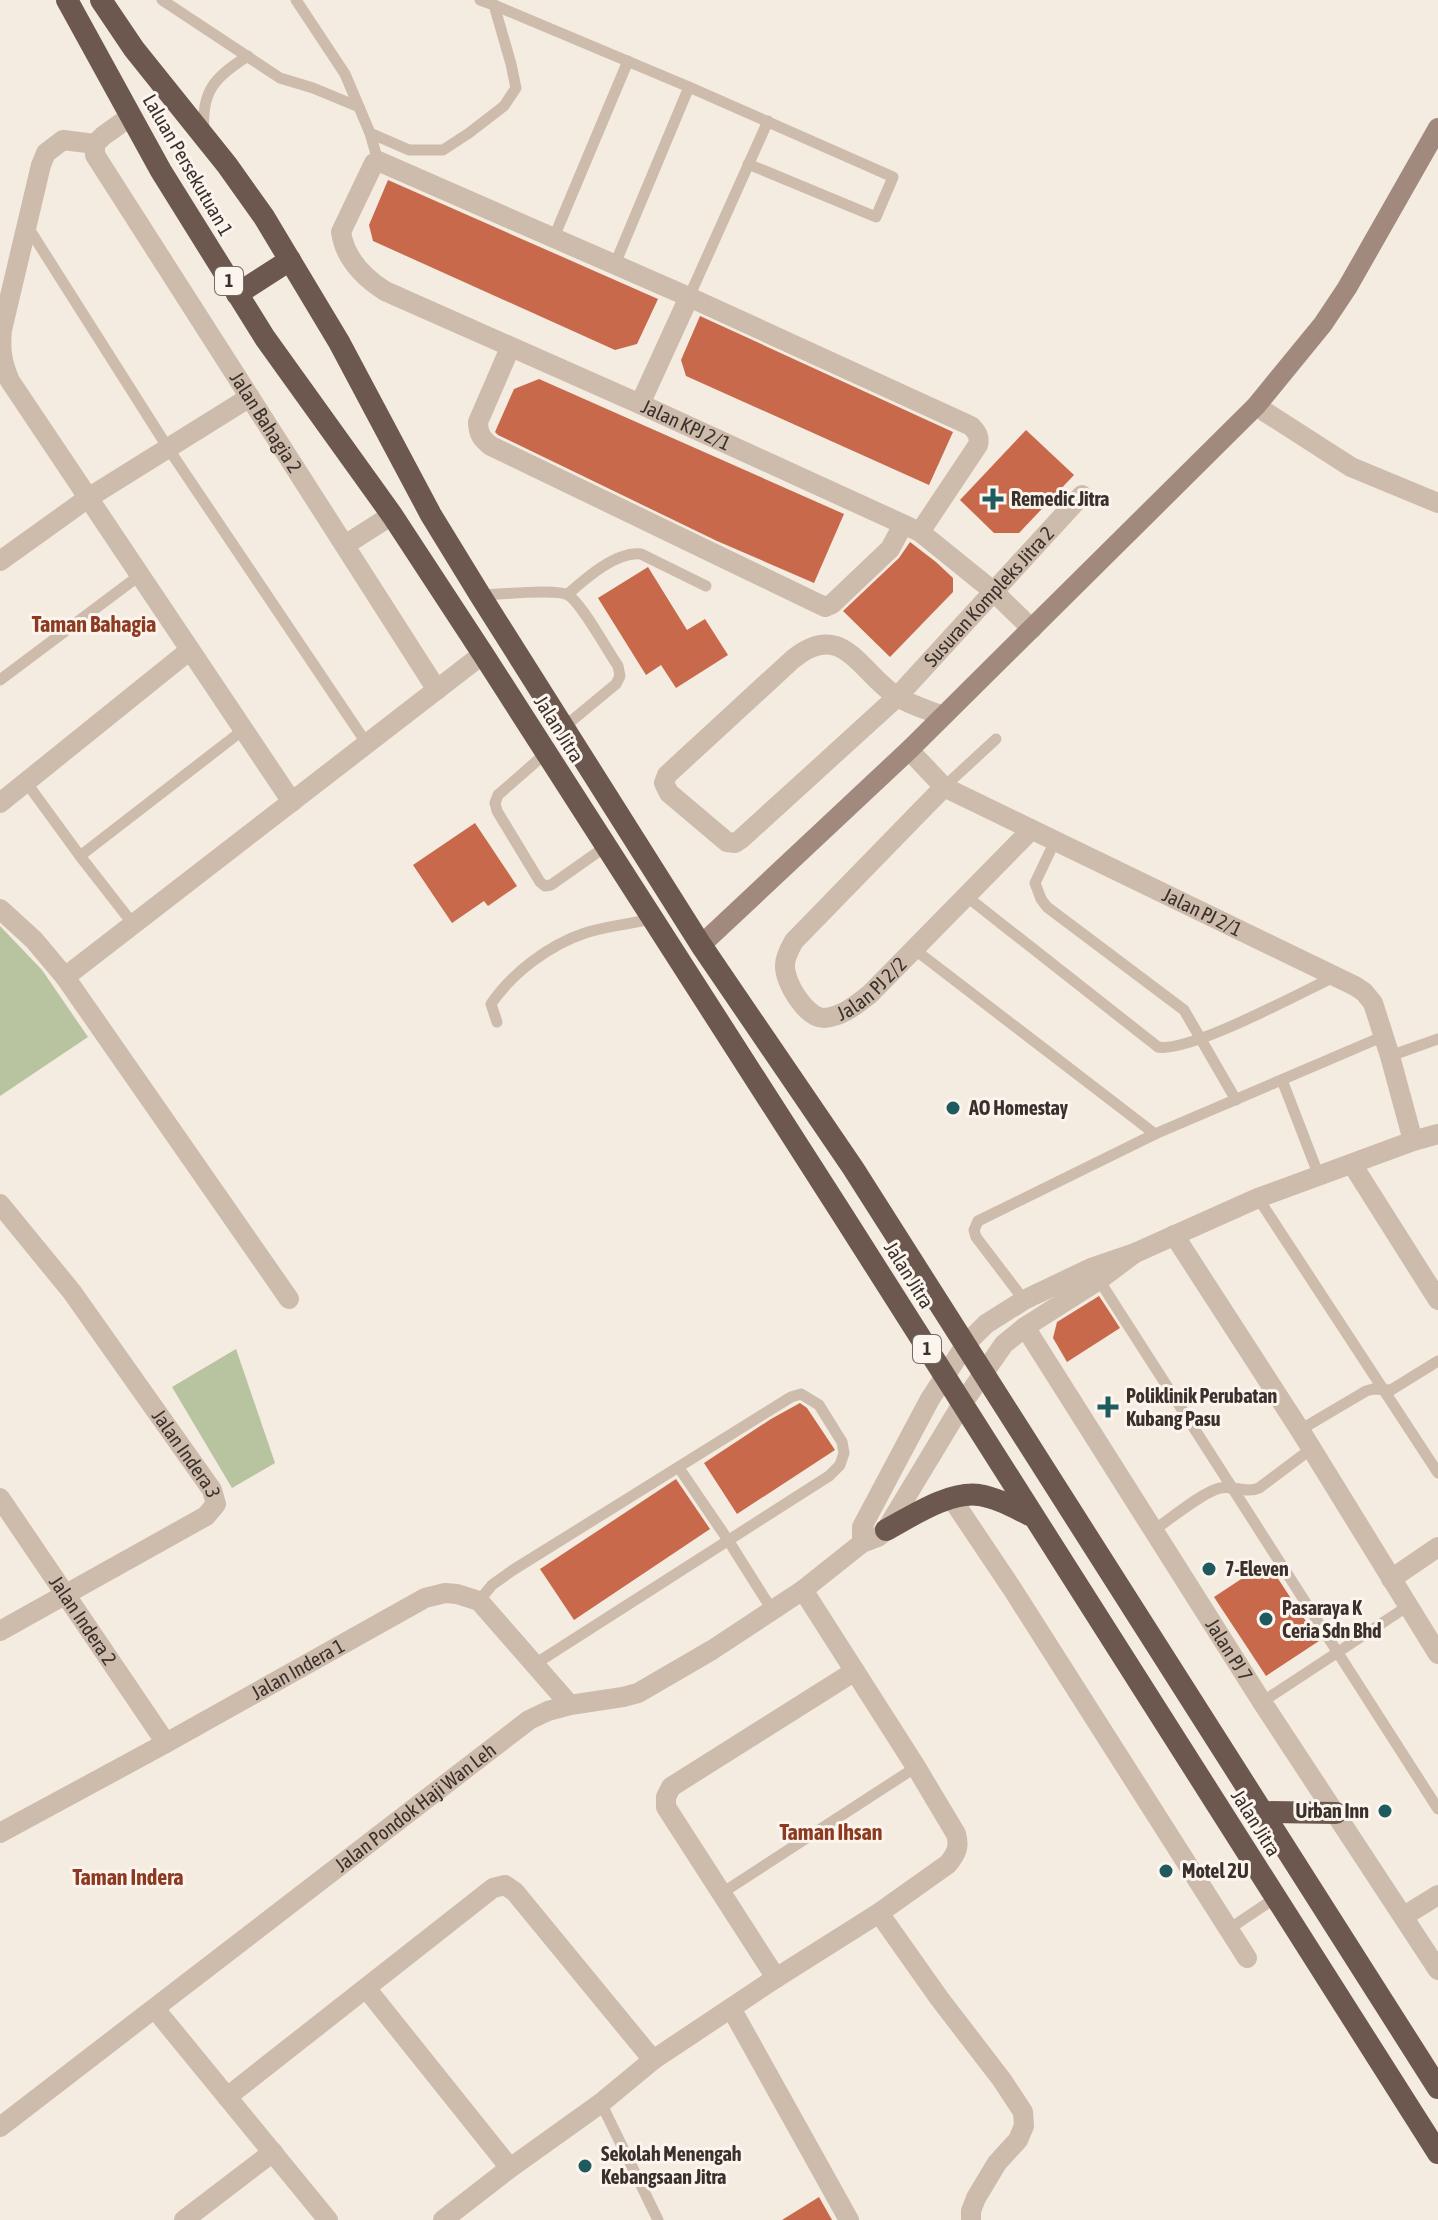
<svg xmlns="http://www.w3.org/2000/svg" width="1438" height="2220" font-family="'Asap Condensed',sans-serif">
	<style>
		.green { fill: #b8c4a0 }
		.building { fill: #c8694b }
		.lines { fill: none; stroke-linecap: round; stroke-linejoin: round }
		.service { stroke: #cdbbac; stroke-width: 11 }
		.minor { stroke: #cdbbac; stroke-width: 20 }
		.secondary { stroke: #a18a7d; stroke-width: 20 }
		.trunk { stroke: #6c584f; stroke-width: 22 }
		.poi-dot { fill: #1f5a5e; stroke: #fbf5ee; stroke-width: 3 }
		.labels { text-anchor: middle; stroke-width: 6; stroke-linejoin: round; paint-order: stroke }
		.shield { fill: #fbf5ee; stroke: #756b66; stroke-width: 2 }
		.shield-label { font-size: 18px; font-weight: bold; fill: #3b302b }
		.street-label { font-size: 20px; fill: #3b302b; stroke: #fbf5ee }
		.poi-label { font-size: 20px; font-weight: bold; fill: #3b302b; stroke: #fbf5ee; text-anchor: start }
		.neighbourhood-label { font-size: 22px; font-weight: bold; fill: #8c3b22; stroke: #fbf5ee }
	</style>
	<rect width="100%" height="100%" fill="#f4ebe1"/>
	<g class="green">
		<path d="M0 926 42 970 88 1037 0 1096Z"/>
		<path d="M236 1349 275 1463 232 1488 172 1387Z"/>
	</g>
	<g class="building">
		<path d="M388 180 658 299 637 344 615 350 373 241 369 225Z"/>
		<path d="M700 316 953 432 929 485 686 376 681 360Z"/>
		<path d="M539 379 844 514 814 583 717 541 498 435 495 432 514 389Z"/>
		<path d="M1026 430 1074 475 1019 533H994L960 500Z"/>
		<path d="M910 542 936 562 953 578V592L890 657 843 611 899 558Z"/>
		<path d="M648 567 687 630 705 619 728 655 676 688 661 665 646 675 598 598Z"/>
		<path d="M475 823 517 886 488 906 484 901 452 923 413 865Z"/>
		<path d="M1099 1296 1120 1328 1067 1362 1053 1338 1057 1322Z"/>
		<path d="M800 1403 807 1408 835 1450 737 1514 704 1463 771 1419Z"/>
		<path d="M676 1479 710 1529 574 1620 540 1569Z"/>
		<path d="M1267 1562 1319 1641 1266 1676 1214 1597Z"/>
		<path d="M819 2197 832 2220H782Z"/>
	</g>
	<g class="lines">
		<g class="service">
			<path d="M162 0 280 78 313 88 359 107"/>
			<path d="M296 0 345 74 370 133 378 161"/>
			<path d="M494 5 689 87 893 177 876 217 748 164"/>
			<path d="M204 132C201 92 214 77 248 56"/>
			<path d="M370 133 409 150H443L469 133 504 106 516 88 511 64 494 5 480 0"/>
			<path d="M26 224 168 448 367 744"/>
			<path d="M554 237 628 61"/>
			<path d="M615 264 689 87"/>
			<path d="M689 297 768 121"/>
			<path d="M568 594C585 579 616 551 641 554L706 586"/>
			<path d="M481 595C498 595 555 588 568 595 581 602 608 652 618 666L620 676 616 684 564 727"/>
			<path d="M0 680 140 575"/>
			<path d="M546 753 498 795 495 803 497 811 540 882 545 886 551 885 605 847"/>
			<path d="M26 782 80 856 133 924"/>
			<path d="M944 787 996 739"/>
			<path d="M1055 841 1035 883 1041 899 1047 907 1184 1010 1236 1100"/>
			<path d="M80 856 243 730"/>
			<path d="M966 896 1158 1047C1189 1053 1300 993 1334 977"/>
			<path d="M914 949 1155 1134"/>
			<path d="M497 1022 491 1004C512 973 549 945 585 933 606 926 630 924 652 919"/>
			<path d="M1390 1056 1438 1039"/>
			<path d="M1282 1080 1319 1176"/>
			<path d="M1258 1198 1438 1473"/>
			<path d="M1099 1280 1438 1809"/>
			<path d="M1024 1300 976 1237 974 1230 978 1221 1155 1134 1384 1036"/>
			<path d="M1300 1430 1366 1391 1373 1389 1391 1390 1438 1361"/>
			<path d="M679 1468 728 1540 772 1610"/>
			<path d="M1154 1530C1169 1520 1204 1491 1220 1488 1234 1485 1246 1494 1259 1488L1311 1449"/>
			<path d="M479 1601 492 1585 513 1570 791 1397 801 1394 819 1405 842 1442 844 1453 840 1465 829 1476 535 1664"/>
			<path d="M1262 1702 1408 1606"/>
			<path d="M722 1893 916 1767"/>
			<path d="M1229 1929 1275 1898"/>
			<path d="M601 2103 658 2220"/>
		</g>
		<g class="minor">
			<path id="s1" d="M131 116 103 136 95 144V155L437 690"/>
			<path d="M95 144 63 140 46 153 41 165 2 330C0 349 2 363 10 381L292 802"/>
			<path d="M510 348 478 422C478 434 482 439 491 446L825 607 832 604 890 549 903 525"/>
			<path d="M640 404 689 297"/>
			<path d="M1256 406 1351 467 1438 503"/>
			<path id="s2" d="M920 532 978 445C980 437 977 432 971 426L689 297 378 161 374 163 341 232C345 259 363 277 385 291L640 404 920 532 993 591 1032 629"/>
			<path d="M345 545 392 515"/>
			<path d="M0 561 88 498 250 397"/>
			<path id="s3" d="M943 716C928 710 910 705 896 696 859 671 842 619 793 659L667 775 664 783 669 793 727 842 735 843 741 839 897 697 1082 495"/>
			<path id="s4" d="M909 750 944 787 1355 986 1364 992 1373 1003 1390 1056 1413 1141"/>
			<path id="s5" d="M944 787 794 941C790 948 785 957 785 965 784 982 806 1018 824 1018 842 1017 857 1004 870 994L1031 830"/>
			<path d="M0 803 190 650"/>
			<path d="M0 909 34 940 65 977 289 1299"/>
			<path d="M65 977 483 654"/>
			<path d="M1352 1164 1438 1300"/>
			<path id="s6" d="M0 1204 72 1292 212 1490 216 1504 206 1516 0 1631"/>
			<path d="M1174 1235 1300 1430 1438 1654"/>
			<path id="s7" d="M1025 1327 1262 1702 1438 1970"/>
			<path id="s8" d="M0 1498 166 1743"/>
			<path d="M952 1499 1013 1590 1247 1958"/>
			<path d="M862 1543V1527L930 1399 966 1344 986 1324 1024 1300 1091 1268 1135 1253 1258 1198 1413 1141 1438 1134"/>
			<path d="M1391 1579 1438 1547"/>
			<path id="s9" d="M0 1833 166 1743 425 1598 445 1593 457 1594 479 1601 570 1705"/>
			<path d="M879 1913 939 1998 1002 2080 1023 2112 1024 2126 1018 2140 997 2163 976 2198 971 2211V2220"/>
			<path d="M1404 1916 1438 1895"/>
			<path d="M776 1978 666 1807V1797L671 1787 855 1671"/>
			<path d="M366 1988 510 2168"/>
			<path d="M731 2008 849 2220"/>
			<path d="M155 2009 328 2220"/>
			<path d="M227 2097 493 1888 505 1885 515 1892 653 2060"/>
			<path id="s10" d="M0 2127 529 1720 548 1711 570 1705 623 1697 638 1693 712 1650 803 1590 862 1543 878 1537 886 1530 962 1404 1004 1344 1025 1327 1099 1280 1135 1253"/>
			<path d="M184 2220 273 2152"/>
			<path d="M443 2220 510 2168 601 2103 653 2060 776 1978 879 1913 948 1864C956 1854 960 1847 956 1834L916 1767 803 1590"/>
		</g>
		<path class="secondary" d="M701 945 909 750 1256 406 1323 324 1347 288 1438 128"/>
		<g class="trunk">
			<path d="M67 0 161 171 265 338 392 515 483 654 842 1214 1438 2153"/>
			<path d="M101 0 134 49 227 165 264 217 339 342 431 515 480 595 701 945 853 1168 1438 2088"/>
			<path d="M237 294 290 260"/>
			<path d="M886 1530C912 1516 949 1491 979 1495 998 1498 1015 1508 1032 1516"/>
			<path d="M1262 1812 1336 1813"/>
		</g>
	</g>
	<g class="poi-dot">
		<path d="M989 487h8v8h8v8h-8v8h-8v-8h-8v-8h8z"/>
		<circle cx="953" cy="1108" r="8"/>
		<path d="M1104 1395h8v8h8v8h-8v8h-8v-8h-8v-8h8z"/>
		<circle cx="1209" cy="1569" r="8"/>
		<circle cx="1266" cy="1619" r="8"/>
		<circle cx="1385" cy="1811" r="8"/>
		<circle cx="1166" cy="1871" r="8"/>
		<circle cx="585" cy="2166" r="8"/>
	</g>
	<g class="labels">
		<g class="shield">
			<rect x="215" y="267" width="28" height="28" rx="6"/>
			<rect x="913" y="1335" width="28" height="28" rx="6"/>
		</g>
		<g class="shield-label">
			<text x="229" y="287">1</text>
			<text x="927" y="1355">1</text>
		</g>
		<g class="street-label">
			<text transform="translate(188 165) rotate(60)" y="7">Laluan Persekutuan 1</text>
			<text dy="7" stroke="none"><textPath href="#s1" startOffset="374">Jalan Bahagia 2</textPath></text>
			<text dy="7" stroke="none"><textPath href="#s2" startOffset="1262">Jalan KPJ 2/1</textPath></text>
			<text dy="7" stroke="none"><textPath href="#s3" startOffset="806">Susuran Kompleks Jitra 2</textPath></text>
			<text transform="translate(559 729) rotate(58)" y="7">Jalan Jitra</text>
			<text dy="7" stroke="none"><textPath href="#s4" startOffset="338">Jalan PJ 2/1</textPath></text>
			<text dy="7" stroke="none"><textPath href="#s5" startOffset="368">Jalan PJ 2/2</textPath></text>
			<text transform="translate(909 1275) rotate(58)" y="7">Jalan Jitra</text>
			<text dy="7" stroke="none"><textPath href="#s6" startOffset="312">Jalan Indera 3</textPath></text>
			<text dy="7" stroke="none"><textPath href="#s8" startOffset="148">Jalan Indera 2</textPath></text>
			<text dy="7" stroke="none"><textPath href="#s7" startOffset="382">Jalan PJ 7</textPath></text>
			<text dy="7" stroke="none"><textPath href="#s9" startOffset="340">Jalan Indera 1</textPath></text>
			<text dy="7" stroke="none"><textPath href="#s10" startOffset="524">Jalan Pondok Haji Wan Leh</textPath></text>
			<text transform="translate(1256 1823) rotate(58)" y="7">Jalan Jitra</text>
		</g>
		<g class="poi-label">
			<text x="1011" y="506">Remedic Jitra</text>
			<text x="969" y="1115">AO Homestay</text>
			<text x="1126" y="1403">Poliklinik Perubatan<tspan x="1126" dy="23">Kubang Pasu</tspan></text>
			<text x="1225" y="1576">7-Eleven</text>
			<text x="1282" y="1615">Pasaraya K<tspan x="1282" dy="23">Ceria Sdn Bhd</tspan></text>
			<text x="1369" y="1818" text-anchor="end">Urban Inn</text>
			<text x="1182" y="1878">Motel 2U</text>
			<text x="601" y="2161">Sekolah Menengah<tspan x="601" dy="23">Kebangsaan Jitra</tspan></text>
		</g>
		<g class="neighbourhood-label">
			<text x="94" y="632">Taman Bahagia</text>
			<text x="831" y="1840">Taman Ihsan</text>
			<text x="128" y="1885">Taman Indera</text>
		</g>
	</g>
</svg>
